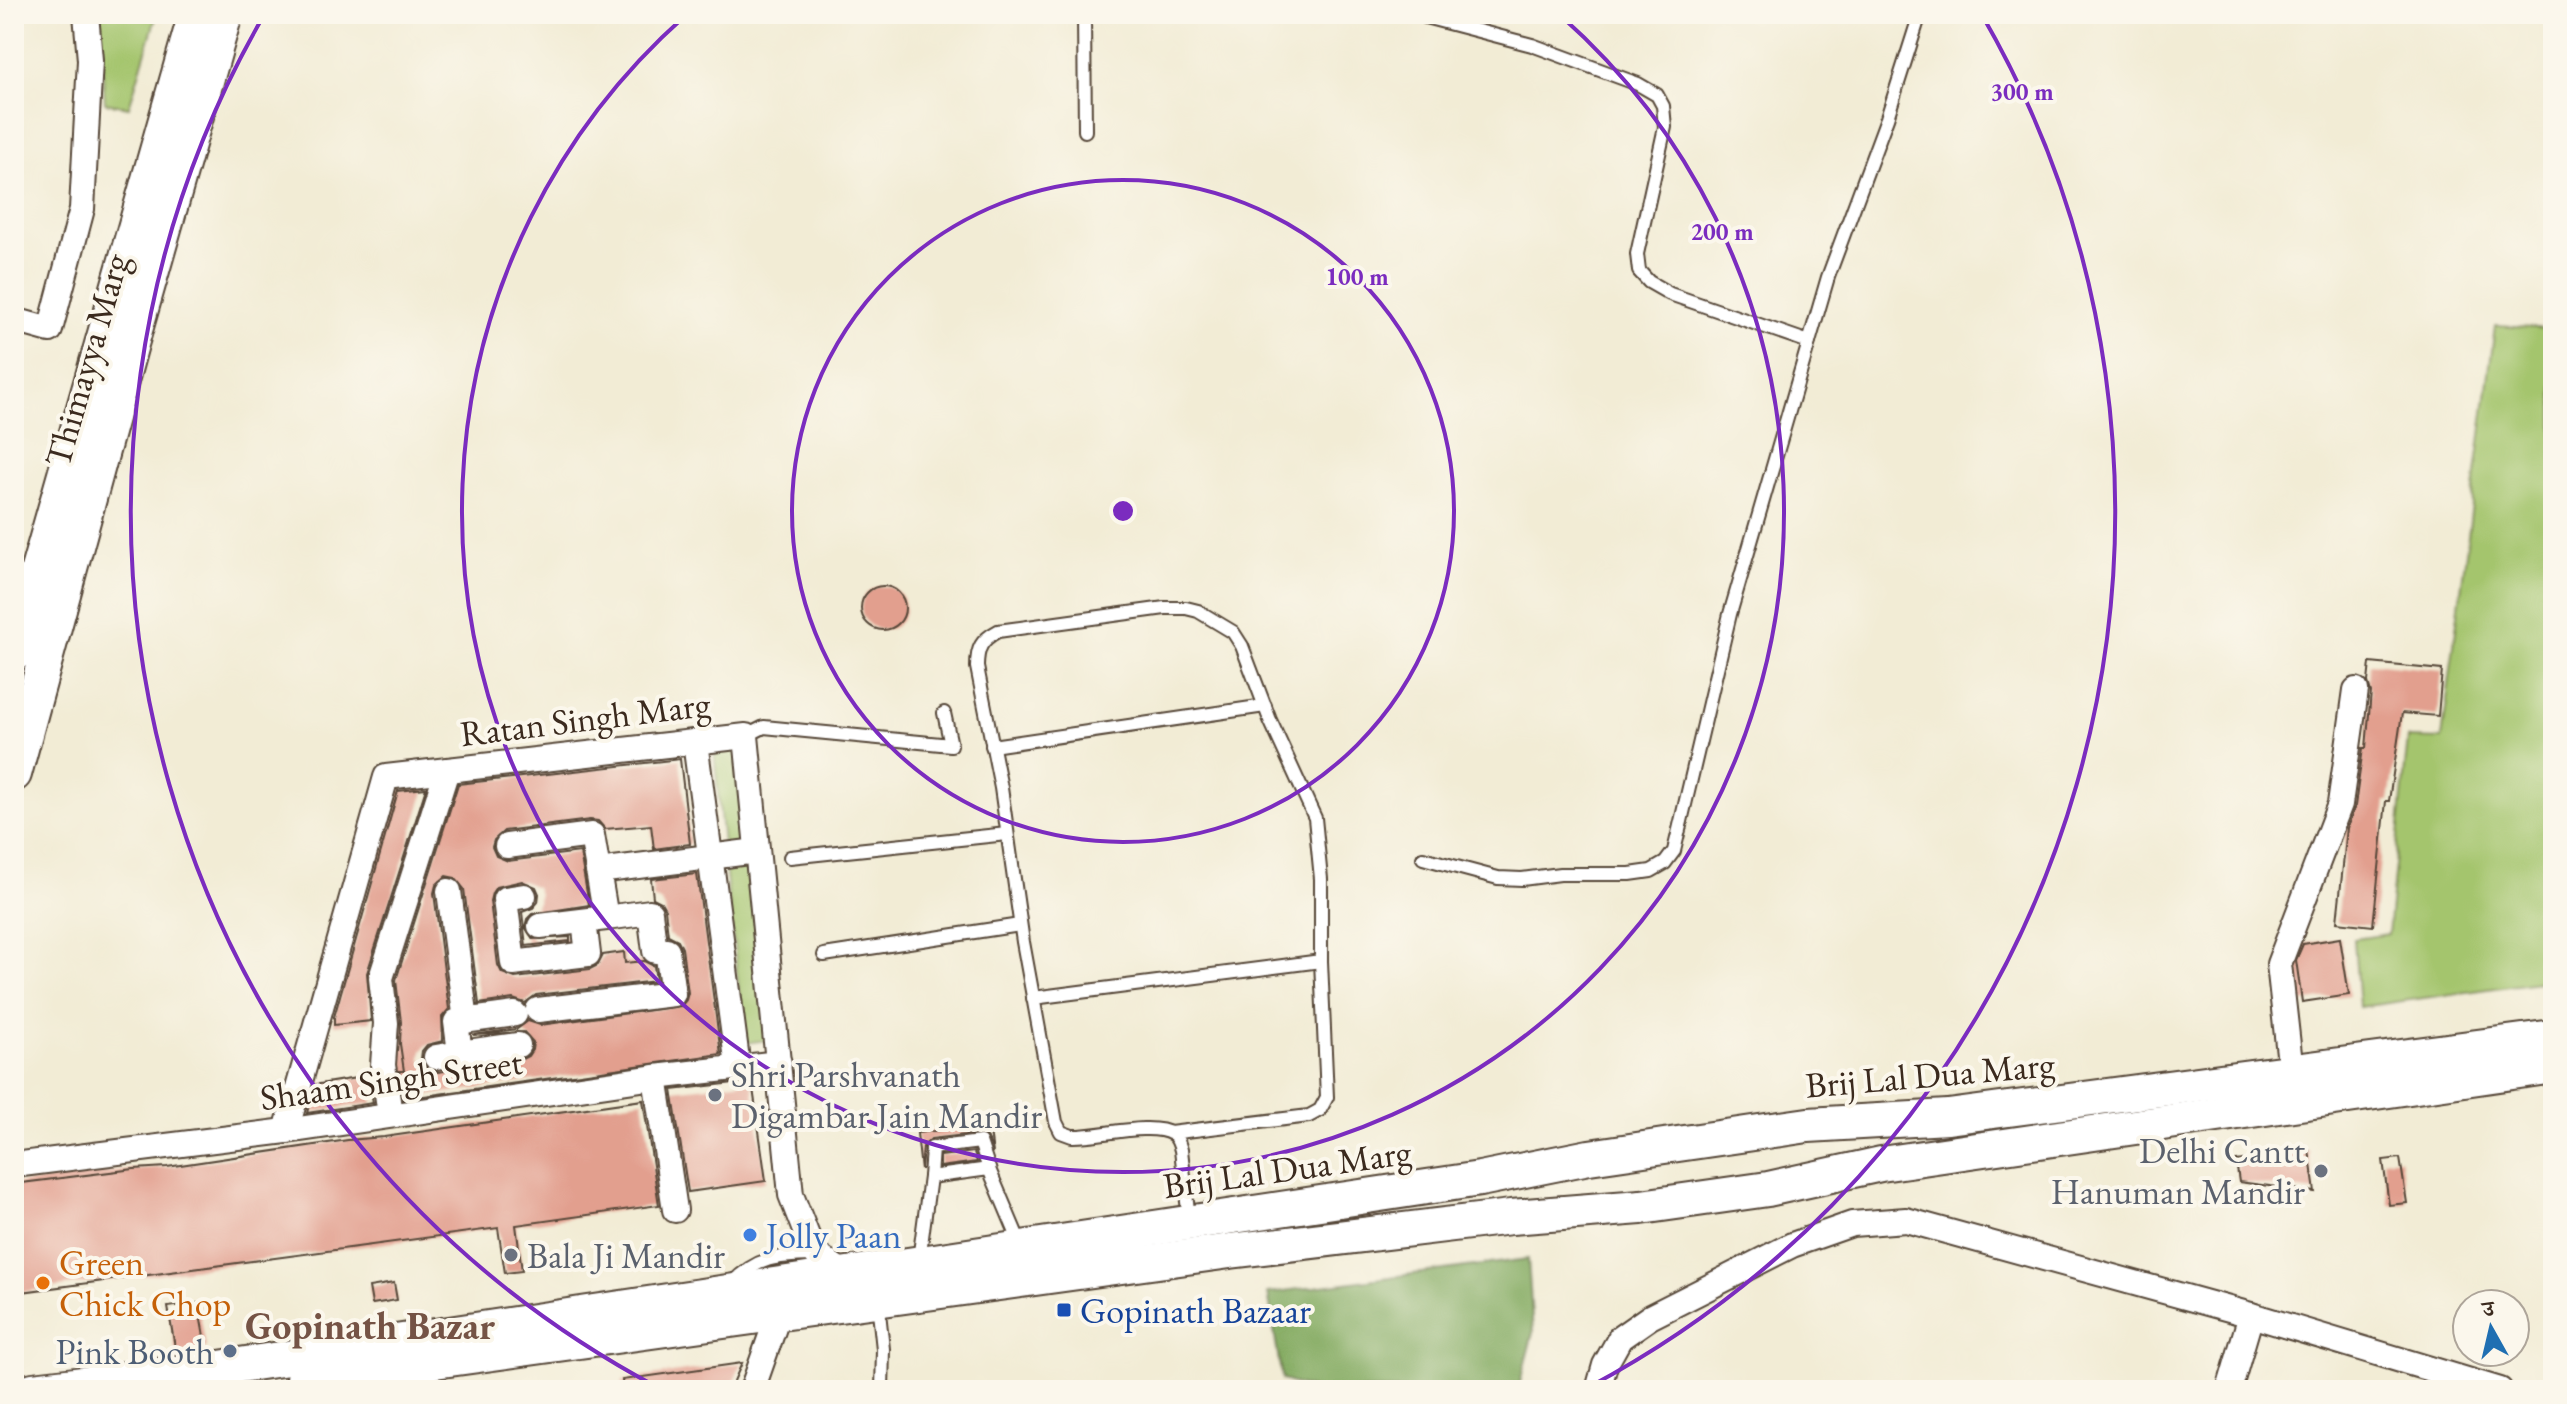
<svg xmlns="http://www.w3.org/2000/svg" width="2567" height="1404" font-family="'EB Garamond','Noto Serif Devanagari',serif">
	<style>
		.green { fill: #a4c56d; stroke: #707846; stroke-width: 2 }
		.forest { fill: #83aa60; stroke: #5f6a3f; stroke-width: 2 }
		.building { fill: #e29f8e }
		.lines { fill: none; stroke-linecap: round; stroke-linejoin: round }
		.lane-casing { stroke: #564739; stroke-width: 16 }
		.street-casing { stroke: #564739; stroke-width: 28 }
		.secondary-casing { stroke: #564739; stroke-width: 38 }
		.lane { stroke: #fff; stroke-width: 12 }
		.street { stroke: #fff; stroke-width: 24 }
		.secondary { stroke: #fff; stroke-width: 34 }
		.ring { fill: none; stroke: #7b2cbf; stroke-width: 4 }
		.worship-dot { fill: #6b7280; stroke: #fbf7ec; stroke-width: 3 }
		.shop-dot { fill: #3f7fe0; stroke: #fbf7ec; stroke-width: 3 }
		.food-dot { fill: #e8710a; stroke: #fbf7ec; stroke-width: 3 }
		.transit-dot { fill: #1a4fb4; stroke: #fbf7ec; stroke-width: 3 }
		.service-dot { fill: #5c6f8a; stroke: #fbf7ec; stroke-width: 3 }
		.labels { text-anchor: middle; stroke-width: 8; stroke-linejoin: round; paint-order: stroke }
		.street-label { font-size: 36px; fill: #3b2a1e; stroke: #fbf7ec }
		.worship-label { font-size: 36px; fill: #5b616d; stroke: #fbf7ec; text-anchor: start }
		.shop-label { font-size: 36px; fill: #366cbe; stroke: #fbf7ec; text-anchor: start }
		.food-label { font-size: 36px; fill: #c56008; stroke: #fbf7ec; text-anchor: start }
		.transit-label { font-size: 36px; fill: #164399; stroke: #fbf7ec; text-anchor: start }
		.service-label { font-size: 36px; fill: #4e5e75; stroke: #fbf7ec; text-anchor: end }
		.neighbourhood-label { font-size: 38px; font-weight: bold; fill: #755345; stroke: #fbf7ec }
		.centre { fill: #7b2cbf; stroke: #fbf7ec; stroke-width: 4 }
		.ring-label { font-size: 24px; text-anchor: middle; font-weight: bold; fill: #7b2cbf; stroke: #fbf7ec; stroke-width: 8; stroke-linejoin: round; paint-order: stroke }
	</style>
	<rect width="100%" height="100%" fill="#fbf7ec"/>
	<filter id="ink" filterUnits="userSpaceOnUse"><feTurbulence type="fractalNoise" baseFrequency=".0125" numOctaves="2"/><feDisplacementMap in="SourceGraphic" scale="16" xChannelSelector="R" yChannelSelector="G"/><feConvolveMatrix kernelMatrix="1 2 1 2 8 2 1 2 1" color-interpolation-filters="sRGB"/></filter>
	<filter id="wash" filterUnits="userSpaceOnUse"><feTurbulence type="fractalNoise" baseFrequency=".006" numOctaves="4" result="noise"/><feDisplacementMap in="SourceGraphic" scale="32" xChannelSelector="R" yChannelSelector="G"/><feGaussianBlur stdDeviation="1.8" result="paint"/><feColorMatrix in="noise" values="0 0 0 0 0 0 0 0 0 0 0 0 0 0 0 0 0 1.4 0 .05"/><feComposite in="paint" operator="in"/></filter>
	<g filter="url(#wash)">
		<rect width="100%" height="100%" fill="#f2ecd5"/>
		<g class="green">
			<path d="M99 14H157L129 107 105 103Z"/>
			<path d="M2495 326 2553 329V980L2359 1007 2354 939 2388 934 2408 738 2442 739Z"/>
			<path d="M740 748 750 843 723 845 714 750Z"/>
			<path d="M748 864 768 1040 745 1043 725 867Z"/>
		</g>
		<path class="forest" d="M1528 1259 1533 1333 1518 1390H1317L1282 1380 1268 1293Z"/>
		<g id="blocks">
			<g class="building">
				<circle cx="883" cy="608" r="22"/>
				<path d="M2370 663 2442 670 2438 716 2402 713 2389 801H2386L2373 926 2337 922 2347 828 2355 806 2363 748H2366L2371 692 2368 682Z"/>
				<path d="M680 759 690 844 654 849 651 825 605 829 598 821 590 820 504 831 494 840 492 847 496 856 508 861 580 852 589 905 532 914 527 919 525 927 533 939 570 937V941L526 946 522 912 533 908 538 902 539 894 536 887 522 881 496 887 492 893 490 901 498 965 502 973 515 978 590 969 598 965 603 955 624 952 625 963 644 961 654 966 656 981 536 995 525 1003 513 999 479 1004 464 889 455 878 446 876 436 885 434 893 449 1009 442 1017 443 1041 427 1045 422 1051 421 1059 425 1067 438 1072 520 1060 528 1056 532 1050 533 1042 524 1032 473 1035 517 1029 528 1021 540 1025 681 1006 686 1000 688 993 682 948 678 940 668 935 665 909 661 902 653 898 651 879 697 874 721 1054 403 1099 399 1071H404L400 1044 401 1022 396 980 458 784Z"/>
				<path d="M426 788 367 973 371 1021 334 1025V1017L398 791Z"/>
				<path d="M2340 938 2349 995 2302 1002 2296 960 2303 944Z"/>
				<path d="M369 1076 373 1103 307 1113 314 1085Z"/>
				<path d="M752 1081 766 1181 688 1192 672 1090Z"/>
				<path d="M643 1100 659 1205 516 1225 522 1271 505 1273 498 1228 14 1293V1184L134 1169 167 1167 348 1140 384 1137Z"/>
				<path d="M989 1124 993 1153 988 1139 982 1133 931 1139 923 1147 921 1170 917 1133Z"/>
				<path d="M2309 1150 2315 1192 2239 1182 2236 1161Z"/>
				<path d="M974 1152 977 1162 940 1167V1156Z"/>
				<path d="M2400 1158 2407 1203 2389 1205 2383 1160Z"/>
				<path d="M394 1283 397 1300 372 1304 369 1287Z"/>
				<path d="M198 1303 206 1348 176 1353 168 1307Z"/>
				<path d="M742 1363 730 1390H623L622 1380Z"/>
			</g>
		</g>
	</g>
	<g filter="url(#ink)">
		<use href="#blocks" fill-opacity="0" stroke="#564739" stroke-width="2"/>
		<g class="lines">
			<defs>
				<g id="lane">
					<path d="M1084 14 1085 131"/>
					<path d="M1425 17 1532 45 1638 84 1657 95 1663 106 1665 127 1637 254 1639 271 1649 282 1670 294 1809 342"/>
					<path d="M746 736 764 727 951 745 944 713"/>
					<path d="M992 746 1265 706"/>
					<path d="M790 857 1007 834"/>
					<path d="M1423 858 1498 878 1522 879 1560 874H1630L1651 871 1665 863 1674 851 1730 614 1828 277 1887 118 1920 14"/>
					<path d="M824 955 1020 925"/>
					<path d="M1033 998 1321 961"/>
					<path d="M1170 1133 1309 1116 1320 1110 1327 1097 1321 961V879L1315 818 1270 720 1242 646 1233 632 1198 611 1186 608H1165L998 631C981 640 977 648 977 667L1001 788 1023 942 1056 1122 1061 1132 1072 1136C1097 1137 1152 1121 1172 1134 1178 1138 1179 1144 1181 1150L1189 1219"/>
					<path d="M930 1177 932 1148 980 1142 989 1169"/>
					<path d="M919 1260 930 1177 989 1169 1021 1245"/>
					<path d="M731 1284C758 1256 778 1256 815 1255"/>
					<path d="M878 1303 883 1349 882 1390"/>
				</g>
				<g id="street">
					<path d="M14 320 50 330 82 209 90 60 86 14"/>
					<path d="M695 742 738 1067"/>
					<path d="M507 846 592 835 606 918 540 926"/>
					<path d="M598 871 757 851"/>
					<path d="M449 891 466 1021"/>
					<path d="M524 896 505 899 513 963 588 954 584 921"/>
					<path d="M538 1010 673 994 667 950 655 951 650 912 606 918"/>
					<path d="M515 1014 456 1022 460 1053 518 1045"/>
					<path d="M436 1057 460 1053"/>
					<path d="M2291 1072 2279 964 2340 804 2356 690"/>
					<path d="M655 1077 675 1210"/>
					<path d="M390 1115 383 1065 386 1023 381 978 447 770"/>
					<path d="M286 1131 386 777 746 736 791 1195 811 1246 817 1255 845 1274"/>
					<path d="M14 1165 286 1131 655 1077 779 1063"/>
					<path d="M752 1390 779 1313"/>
					<path d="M1598 1390 1605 1365 1620 1338 1650 1317 1792 1245 1852 1224 1906 1220 2251 1315 2500 1390"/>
					<path d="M2229 1390 2251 1315"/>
				</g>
				<g id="secondary">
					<path d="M14 654 196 14"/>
					<path d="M14 774 131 344 225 14"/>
					<path d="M304 1379 1230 1251 1511 1217 1641 1207 1768 1189 1881 1164 2553 1066"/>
					<path d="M33 1390 219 1368 349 1349 1480 1179 1589 1157 1808 1125 1948 1117 2553 1037"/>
				</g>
			</defs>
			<use href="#lane" class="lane-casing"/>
			<use href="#street" class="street-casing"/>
			<use href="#secondary" class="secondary-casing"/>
			<use href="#lane" class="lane"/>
			<use href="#street" class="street"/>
			<use href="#secondary" class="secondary"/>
		</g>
	</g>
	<g class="ring">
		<circle cx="1123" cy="511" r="331"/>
		<path d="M1561 16A661 661 0 1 1 685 16"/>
		<path d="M657 1387A992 992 0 0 1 264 15M1982 15A992 992 0 0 1 1589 1387"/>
	</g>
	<g class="worship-dot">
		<circle cx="715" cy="1095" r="8"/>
		<circle cx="2321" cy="1171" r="8"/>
		<circle cx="511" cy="1255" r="8"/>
	</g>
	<circle class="shop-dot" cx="750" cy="1235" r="8"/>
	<circle class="food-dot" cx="43" cy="1283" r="8"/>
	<rect class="transit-dot" x="1056" y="1302" width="16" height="16" rx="4"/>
	<circle class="service-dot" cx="230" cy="1351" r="8"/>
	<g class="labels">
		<g class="street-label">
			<text transform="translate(86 360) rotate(-74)" y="13">Thimayya Marg</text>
			<text transform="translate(585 718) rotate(-7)" y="13">Ratan Singh Marg</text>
			<text transform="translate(1930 1074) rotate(-5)" y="13">Brij Lal Dua Marg</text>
			<text transform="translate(391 1079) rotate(-8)" y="13">Shaam Singh Street</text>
			<text transform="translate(1287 1168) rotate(-8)" y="13">Brij Lal Dua Marg</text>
		</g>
		<g class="worship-label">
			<text x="731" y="1087">Shri Parshvanath<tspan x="731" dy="41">Digambar Jain Mandir</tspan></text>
			<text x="2305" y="1163" text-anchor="end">Delhi Cantt<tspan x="2305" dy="41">Hanuman Mandir</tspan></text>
			<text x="527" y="1268">Bala Ji Mandir</text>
		</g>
		<g class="shop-label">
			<text x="766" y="1248">Jolly Paan</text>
		</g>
		<g class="food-label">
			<text x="59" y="1275">Green<tspan x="59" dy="41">Chick Chop</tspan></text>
		</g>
		<g class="transit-label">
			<text x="1080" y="1323">Gopinath Bazaar</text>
		</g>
		<g class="service-label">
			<text x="214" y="1364">Pink Booth</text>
		</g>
		<g class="neighbourhood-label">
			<text x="370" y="1339">Gopinath Bazar</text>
		</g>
	</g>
	<circle cx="1123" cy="511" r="12" class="centre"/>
	<g class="ring-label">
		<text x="2022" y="100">300 m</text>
		<text x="1722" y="240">200 m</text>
		<text x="1357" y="285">100 m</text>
	</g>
	<rect width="2567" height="1404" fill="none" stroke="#fbf7ec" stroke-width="48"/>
	<g transform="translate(2491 1328) rotate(352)"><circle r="38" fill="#fbf7ec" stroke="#aea59a" stroke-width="2"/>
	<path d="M0-6L14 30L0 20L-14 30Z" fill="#1f6fb2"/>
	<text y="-12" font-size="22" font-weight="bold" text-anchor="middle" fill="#3b2a1e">उ</text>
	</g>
</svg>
